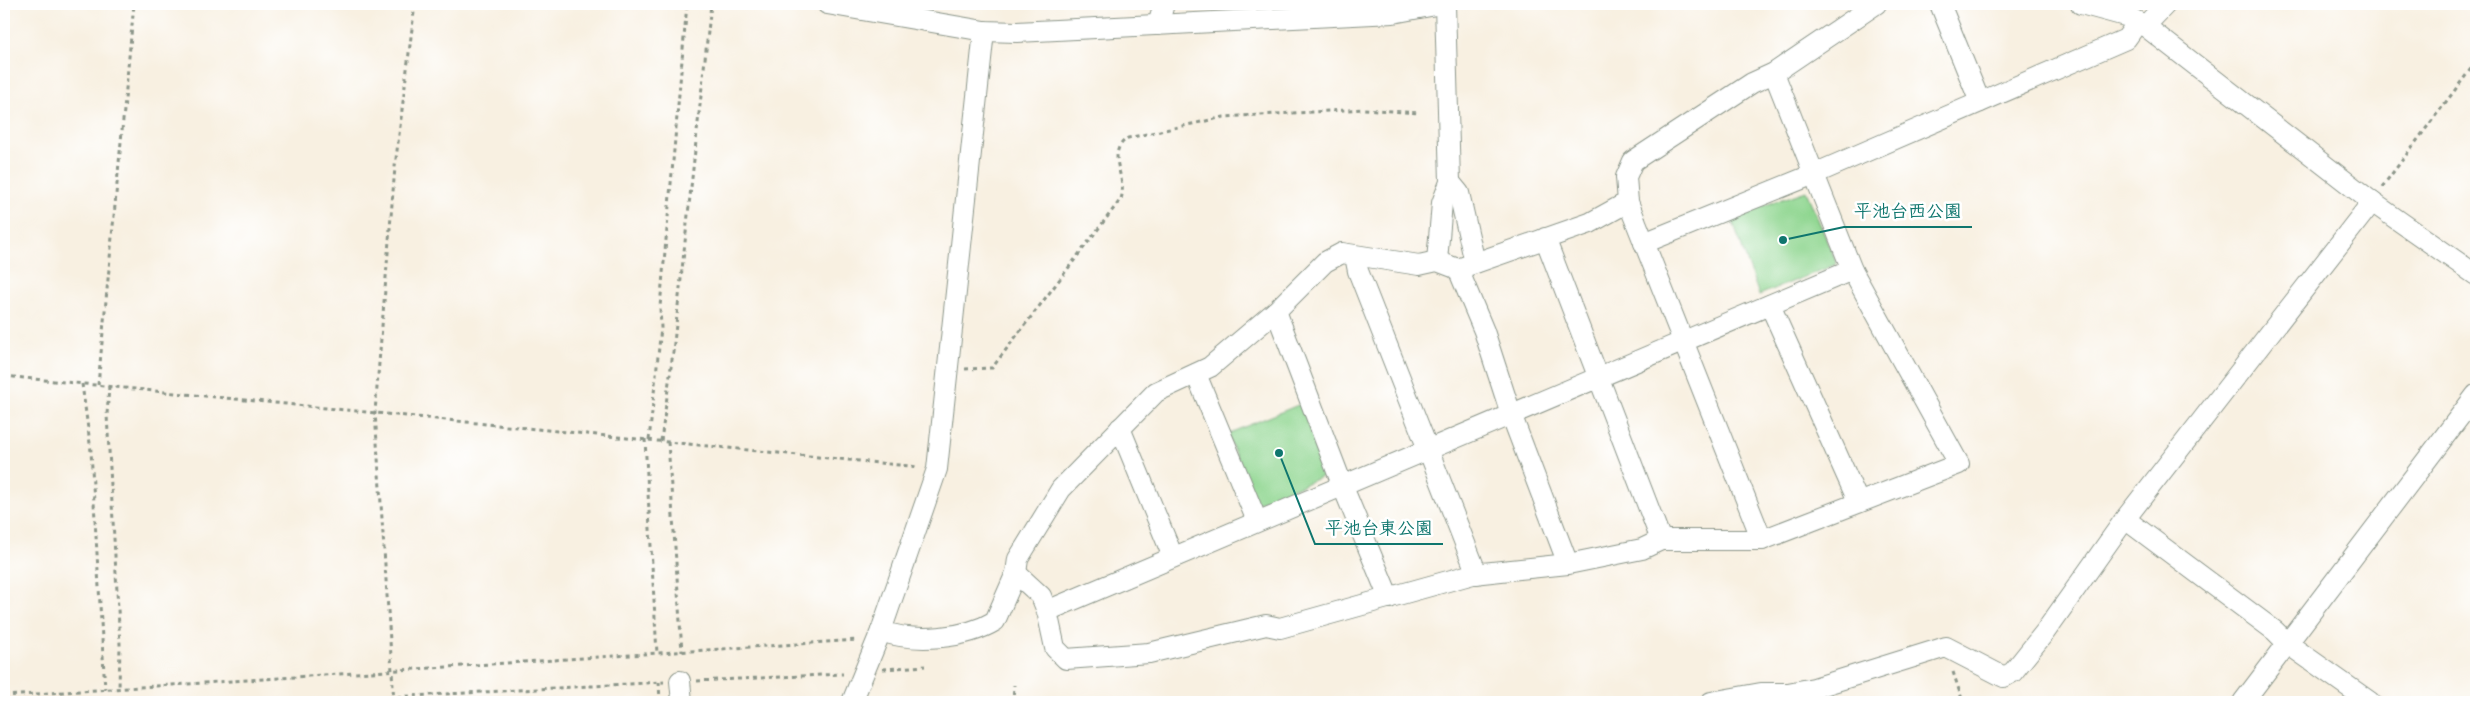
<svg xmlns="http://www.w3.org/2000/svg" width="2480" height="706" font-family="'Comic Neue','Klee One',sans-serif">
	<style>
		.green { fill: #8fd690; stroke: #578a62 }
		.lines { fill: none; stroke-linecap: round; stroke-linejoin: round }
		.minor-casing { stroke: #8c968a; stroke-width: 22 }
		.path { stroke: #8c968a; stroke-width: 3; stroke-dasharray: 4 4; stroke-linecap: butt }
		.minor { stroke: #fff; stroke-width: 20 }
		.leader { fill: none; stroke: #0f766e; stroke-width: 2 }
		.callout-dot { fill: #0f766e; stroke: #fff; stroke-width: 2 }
		.callout-label { font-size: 18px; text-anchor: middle; font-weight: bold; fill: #0f766e; stroke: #fff; stroke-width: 5; stroke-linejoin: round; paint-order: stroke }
	</style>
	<rect width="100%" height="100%" fill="#fff"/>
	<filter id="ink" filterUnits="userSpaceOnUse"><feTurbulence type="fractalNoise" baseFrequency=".02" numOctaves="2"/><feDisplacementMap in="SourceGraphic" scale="10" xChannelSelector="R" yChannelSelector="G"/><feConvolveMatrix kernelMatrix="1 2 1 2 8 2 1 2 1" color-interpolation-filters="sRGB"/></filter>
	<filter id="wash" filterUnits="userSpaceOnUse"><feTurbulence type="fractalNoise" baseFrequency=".0096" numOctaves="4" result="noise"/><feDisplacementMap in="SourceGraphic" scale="20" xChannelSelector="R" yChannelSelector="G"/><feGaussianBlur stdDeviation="1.12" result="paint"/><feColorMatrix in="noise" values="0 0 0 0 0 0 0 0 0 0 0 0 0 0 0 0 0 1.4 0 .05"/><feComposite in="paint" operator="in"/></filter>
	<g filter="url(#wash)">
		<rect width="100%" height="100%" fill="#f8f0e1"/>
		<g class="green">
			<path d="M1806 191 1837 264 1759 295 1731 217Z"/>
			<path d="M1303 403 1331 473 1256 504 1227 434Z"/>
		</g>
	</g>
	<g filter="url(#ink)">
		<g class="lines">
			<defs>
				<g id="minor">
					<path d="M827 4 984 31 1017 32 1393 13 1441 4"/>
					<path d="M1940 4 1980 102"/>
					<path d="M2081 4 2129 17 2145 26 2372 202 2476 275"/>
					<path d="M1158 25 1164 4"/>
					<path d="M2145 26 2166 4"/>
					<path d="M1450 182 1459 193 1475 263"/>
					<path d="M1628 202 1762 540"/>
					<path d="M1545 238 1661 540"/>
					<path d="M1644 243 1814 174 2126 39 2138 22"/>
					<path d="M1355 256 1358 271 1477 574"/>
					<path d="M1437 261 1442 203 1450 182 1445 4"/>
					<path d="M1458 269 1484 331 1511 414 1568 564"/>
					<path d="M1770 305 1858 501"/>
					<path d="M1276 311 1343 487 1389 598"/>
					<path d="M1196 374 1257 521"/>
					<path d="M1120 428 1173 557"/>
					<path d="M2125 519 2275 631 2288 644 2370 702"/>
					<path d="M1016 573 1041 596 1047 611 1055 648 1066 659 1149 653 1266 625 1280 628 1473 574 1568 564 1642 549 1661 540H1762L1959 464 1852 270 1774 73"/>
					<path d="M1047 611 1852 270"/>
					<path d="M881 631C914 643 965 639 995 621L1016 573 1018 559 1061 489 1156 392 1210 367 1276 311 1325 262 1342 253 1419 265 1437 261 1458 269 1590 223 1628 202 1626 177 1633 161 1752 83 1774 73 1876 4"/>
					<path d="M680 681 682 702"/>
					<path d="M852 702 881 631 937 469 984 31"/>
					<path d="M1711 702 1761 693H1788L1814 688 1946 647 2004 677 2013 672 2045 632 2125 519 2372 202"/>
					<path d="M2243 702 2476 395"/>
				</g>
			</defs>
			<use href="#minor" class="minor-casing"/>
			<g class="path">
				<path d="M2382 187 2476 62"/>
				<path d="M965 369 992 368 1121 199C1128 177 1104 153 1128 138L1224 117 1364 109 1418 113"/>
				<path d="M4 376 919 467"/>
				<path d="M82 384 91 451 105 690"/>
				<path d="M98 385 134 4"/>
				<path d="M109 386 107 415 120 644 119 689"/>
				<path d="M645 439 657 654"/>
				<path d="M649 440 661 328 660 307 687 4"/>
				<path d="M661 441 673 352 711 4"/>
				<path d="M668 442 682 652"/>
				<path d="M883 669 925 666"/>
				<path d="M1953 672 1963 702"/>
				<path d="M697 681 843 674"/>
				<path d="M659 682 660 702"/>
				<path d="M4 696 858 640"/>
				<path d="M302 702 664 682"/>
				<path d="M394 702 375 412 395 167 415 4"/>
				<path d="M1013 702 1014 685"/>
				<path d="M2470 702 2476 694"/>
			</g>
			<use href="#minor" class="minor"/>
		</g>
	</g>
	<path class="leader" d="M1783 240L1844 227H1972M1279 453L1315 544H1443"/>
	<g class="callout-dot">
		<circle cx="1783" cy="240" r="5"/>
		<circle cx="1279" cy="453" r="5"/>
	</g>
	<g class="callout-label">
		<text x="1908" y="217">平池台西公園</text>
		<text x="1379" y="534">平池台東公園</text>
	</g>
	<rect width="2480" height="706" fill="none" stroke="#fff" stroke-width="20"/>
</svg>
